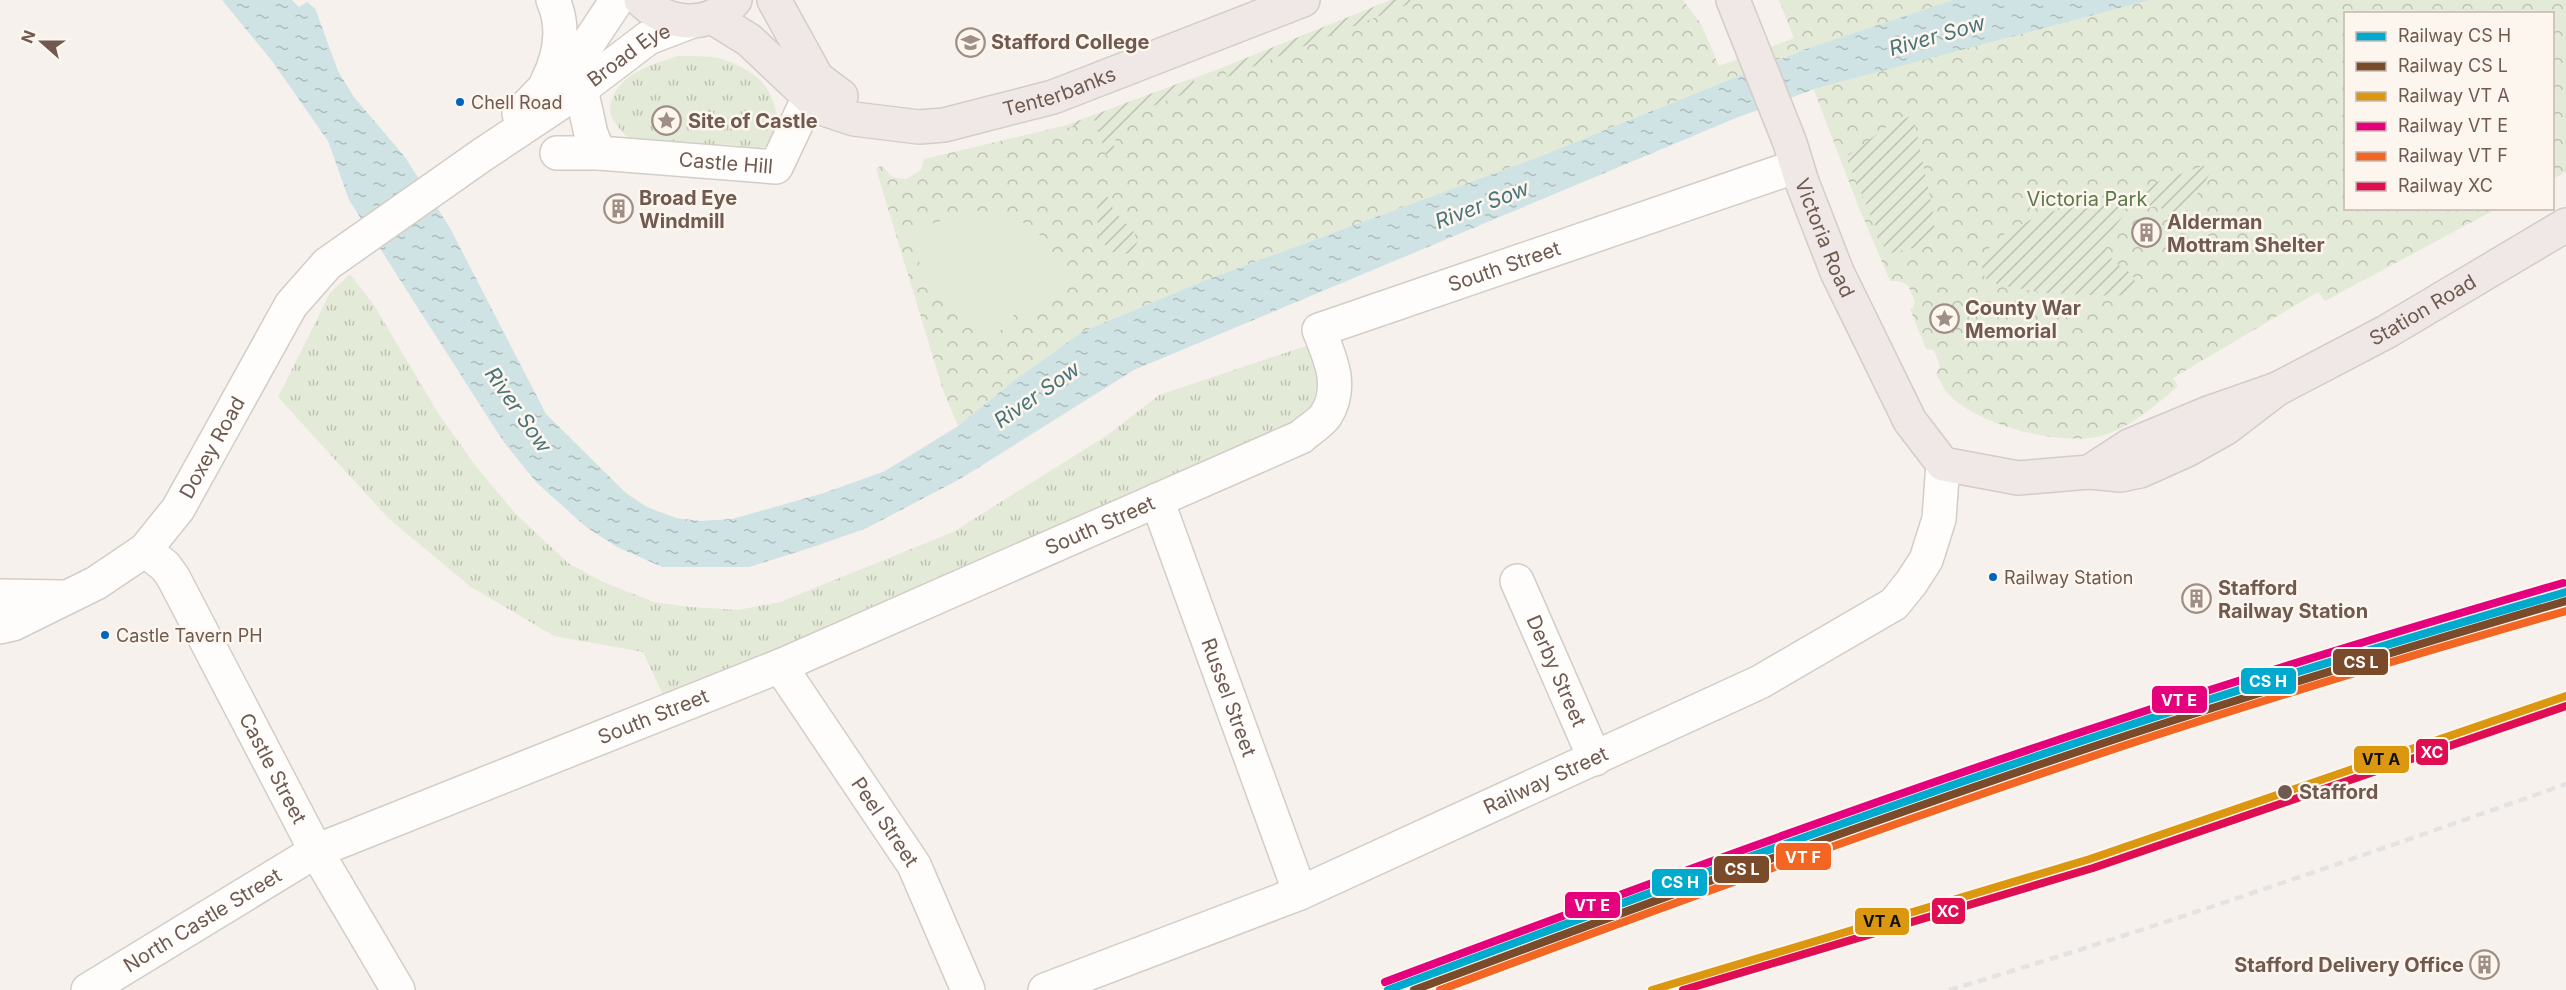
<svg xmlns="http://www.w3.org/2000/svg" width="2566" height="990" font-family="Inter,sans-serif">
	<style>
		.grass { fill: url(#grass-tufts) }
		.forest { fill: url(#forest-crowns) }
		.garden { fill: url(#garden-furrows) }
		.pitch { fill: #e4ead8 }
		.water { fill: url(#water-ripples) }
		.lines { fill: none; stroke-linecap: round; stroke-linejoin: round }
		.minor-casing { stroke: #d3cdc7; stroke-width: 36 }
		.highway-casing { stroke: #d4ccc7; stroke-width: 36 }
		.minor { stroke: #fefdfc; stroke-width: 33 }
		.highway { stroke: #efe8e6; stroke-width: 33 }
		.rail { stroke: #e4e3e4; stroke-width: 4.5; stroke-dasharray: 9 6; stroke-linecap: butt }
		.rail-1-casing { stroke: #fdf6ee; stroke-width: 12 }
		.rail-2-casing { stroke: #fdf6ee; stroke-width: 12 }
		.rail-3-casing { stroke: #fdf6ee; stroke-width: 12 }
		.rail-4-casing { stroke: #fdf6ee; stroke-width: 12 }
		.rail-5-casing { stroke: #fdf6ee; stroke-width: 12 }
		.rail-6-casing { stroke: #fdf6ee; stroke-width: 12 }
		.rail-1 { stroke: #00a9ce; stroke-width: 8 }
		.rail-2 { stroke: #7a4b2a; stroke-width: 8 }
		.rail-3 { stroke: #dc9710; stroke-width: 8 }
		.rail-4 { stroke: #e5007d; stroke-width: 8 }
		.rail-5 { stroke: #f26522; stroke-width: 8 }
		.rail-6 { stroke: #df0d52; stroke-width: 8 }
		.bus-dot { fill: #0065bd; stroke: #fdf6ee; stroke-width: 2 }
		.stop-dot { fill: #70594f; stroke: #fdf6ee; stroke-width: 2 }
		.labels { text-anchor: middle; stroke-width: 5; stroke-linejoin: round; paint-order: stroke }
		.bus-label { font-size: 18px; fill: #70594f; stroke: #fdf6ee; text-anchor: start }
		.poi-label { font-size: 20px; font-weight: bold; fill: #70594f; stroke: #fdf6ee; text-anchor: start }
		.street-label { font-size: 20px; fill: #70594f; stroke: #fdf6ee }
		.park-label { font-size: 20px; fill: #5c7a4c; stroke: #fdf6ee }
		.stop-label { font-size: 20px; font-weight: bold; fill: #70594f; stroke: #fdf6ee; text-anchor: start }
		.water-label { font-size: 21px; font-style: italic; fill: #48747a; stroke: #fdf6ee }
		.line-badge { stroke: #fdf6ee; stroke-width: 2 }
		.badge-label { font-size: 16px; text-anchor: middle; font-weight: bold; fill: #fff }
		.pale-badge-label { font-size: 16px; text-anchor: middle; font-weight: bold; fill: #111 }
	</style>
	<defs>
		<pattern id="grass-tufts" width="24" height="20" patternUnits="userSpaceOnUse" patternTransform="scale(1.5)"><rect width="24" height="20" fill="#e4ead8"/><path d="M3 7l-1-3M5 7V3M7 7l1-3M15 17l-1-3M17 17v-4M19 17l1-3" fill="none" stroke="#bdc1b2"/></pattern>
		<pattern id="forest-crowns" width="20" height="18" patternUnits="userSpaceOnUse" patternTransform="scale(1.5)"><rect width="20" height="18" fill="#e4ead8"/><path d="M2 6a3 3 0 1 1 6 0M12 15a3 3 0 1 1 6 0" fill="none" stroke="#bdc1b2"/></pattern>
		<pattern id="garden-furrows" width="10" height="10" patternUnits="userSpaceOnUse" patternTransform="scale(1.5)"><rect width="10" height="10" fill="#e4ead8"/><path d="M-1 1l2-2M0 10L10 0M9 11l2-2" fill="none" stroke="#bdc1b2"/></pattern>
		<pattern id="water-ripples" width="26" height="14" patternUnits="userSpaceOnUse" patternTransform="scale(1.5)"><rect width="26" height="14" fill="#d0e3e4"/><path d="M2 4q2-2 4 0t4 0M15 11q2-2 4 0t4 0" fill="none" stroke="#adbbbb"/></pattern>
	</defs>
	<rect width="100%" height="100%" fill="#f6f1ec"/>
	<g class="grass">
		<path d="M678 56C694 56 713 55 728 61 740 66 754 73 763 83 775 97 790 143 761 148 756 149 753 150 748 148 712 136 660 158 628 137 623 134 619 128 616 124 609 116 609 108 612 99 622 72 654 64 678 56Z"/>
		<path d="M350 274 374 305 438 413 477 468 516 514 568 563 603 582 654 602 690 607 738 610 780 602 953 532 1109 434 1159 395 1315 343 1320 371 1313 405 1281 429 665 699 643 652 554 636 471 587 388 518 278 397 330 293Z"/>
	</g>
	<path class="forest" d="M1391 0H1683L1701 24 1719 66 1794 38 1779 0H2566V172L2553 179 2552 14H2346V208L2496 209 2325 301 2318 292 2173 378 2178 386C2155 406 2133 425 2105 435 2063 448 1972 425 1945 390 1942 385 1939 379 1936 374L1940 366 1934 350 1926 349 1910 309 1913 308 1915 302 1908 285 1899 281H1890L1857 203 1799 51 1546 154 1203 281 1082 332 1016 379 958 426 943 390 876 169 882 165 892 177 906 179 921 170 924 159 1067 125 1224 67Z"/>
	<g class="garden">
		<path d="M1391 0H1419L1227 77 1224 67Z"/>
		<path d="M1193 78 1197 89C1165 102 1109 114 1114 158L1107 156 1094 119 1068 128 1067 125Z"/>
		<path d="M1913 115 1933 212 1935 236 1917 247 1887 254 1846 157 1888 126Z"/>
		<path d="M2203 166 2208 167 2211 172 2184 215 2170 217 2159 206 2142 209C2137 202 2136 197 2138 189Z"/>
		<path d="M1101 191H1105L1114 211 1134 232 1137 243 1131 252C1099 266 1091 212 1101 191Z"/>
		<path d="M2114 198 2122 202C2131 221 2104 227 2107 248 2111 271 2138 266 2135 288L2128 294 2116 296 2045 293 1999 285 1985 278C1984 274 1982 269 1982 265 1986 224 2081 201 2114 198Z"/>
	</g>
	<path class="pitch" d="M974 211C1001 212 1029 220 1046 242 1052 251 1053 258 1063 263L1064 286C1050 301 1037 310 1016 310 1010 324 1001 333 986 336 967 327 956 317 951 295 933 285 913 258 909 239L919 225C931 227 959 213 974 211Z"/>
	<path class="water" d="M222 0H292L299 7 307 2 315 8 338 71 354 97 405 157 450 228 546 414 626 493 647 507 676 518 700 521 732 519 824 493 885 471 958 426 1016 379 1082 332 1203 281 1546 154 1800 51 1953 0H2150L1817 88 1736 118 1134 370 960 479 867 528 813 547 749 567H662L617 547 586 527 536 482 503 441 349 200 328 141 272 61Z"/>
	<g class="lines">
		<defs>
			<g id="minor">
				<path d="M547 82C560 56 565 27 553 0"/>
				<path id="s1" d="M581 89 591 134 599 153 776 167 809 97"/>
				<path d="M519 114 589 42 617 0"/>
				<path d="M557 153H599"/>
				<path id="s2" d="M1157 500 1300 893"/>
				<path id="s3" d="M145 550 165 566 173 577 316 851 398 990"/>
				<path id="s4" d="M1517 581 1595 759"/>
				<path d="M0 596 61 597"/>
				<path id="s5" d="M0 627 13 624 96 583 145 550 178 509 291 305 327 264 482 155 581 89 648 38 690 22"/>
				<path id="s6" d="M780 666 914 865 968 990"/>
				<path id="s7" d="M88 990 316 851 780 666 1301 437C1308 430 1321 423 1326 415 1344 386 1330 358 1319 330L1797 166"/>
				<path id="s8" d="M1045 990 1300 893 1760 682 1894 604 1911 583 1926 560 1939 519 1943 464"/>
			</g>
			<g id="highway">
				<path d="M641 0C667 26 709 30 735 0"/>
				<path d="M774 0 817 78 841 96"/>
				<path id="s9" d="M1733 0 1790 143 1802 182 1837 272 1910 421 1943 464 2018 478 2089 472 2121 475 2140 471 2187 450 2226 428 2277 389"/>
				<path id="s10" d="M712 17 749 40 821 108 854 119 919 127 944 125 1053 97 1303 0"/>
				<path id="s11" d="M2089 472 2129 446 2211 412 2277 389 2386 332 2566 225"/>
			</g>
		</defs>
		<use href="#minor" class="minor-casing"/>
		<use href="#highway" class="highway-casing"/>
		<use href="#minor" class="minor"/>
		<use href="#highway" class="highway"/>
		<path class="rail" d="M1949 990C2157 928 2362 856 2566 784"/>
		<defs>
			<path id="rail-1" d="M1388 990C1632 899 1876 809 2124 727 2270 679 2418 635 2566 592"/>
			<path id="rail-2" d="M1414 990C1651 902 1888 814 2128 735 2273 688 2419 644 2566 601"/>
			<path id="rail-3" d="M1652 990 2090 859 2566 696"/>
			<path id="rail-4" d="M1385 982C1629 891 1874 800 2121 719 2268 670 2415 626 2563 583"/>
			<path id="rail-5" d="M1440 990C1667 905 1896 822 2126 745 2272 697 2419 653 2566 611"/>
			<path id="rail-6" d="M1683 990 2093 868 2566 706"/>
		</defs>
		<use href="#rail-1" class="rail-1-casing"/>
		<use href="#rail-2" class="rail-2-casing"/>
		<use href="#rail-3" class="rail-3-casing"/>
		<use href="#rail-4" class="rail-4-casing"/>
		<use href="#rail-5" class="rail-5-casing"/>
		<use href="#rail-6" class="rail-6-casing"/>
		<use href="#rail-1" class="rail-1"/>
		<use href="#rail-2" class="rail-2"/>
		<use href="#rail-3" class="rail-3"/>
		<use href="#rail-4" class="rail-4"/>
		<use href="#rail-5" class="rail-5"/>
		<use href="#rail-6" class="rail-6"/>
	</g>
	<defs>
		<symbol id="university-ring" viewBox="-11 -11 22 22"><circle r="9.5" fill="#fdf6ee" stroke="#9f8e86" stroke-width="1.5"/><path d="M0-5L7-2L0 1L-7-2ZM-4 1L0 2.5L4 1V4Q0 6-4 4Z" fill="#9f8e86"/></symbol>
		<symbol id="sight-ring" viewBox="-11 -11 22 22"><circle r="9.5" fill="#fdf6ee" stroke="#9f8e86" stroke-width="1.5"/><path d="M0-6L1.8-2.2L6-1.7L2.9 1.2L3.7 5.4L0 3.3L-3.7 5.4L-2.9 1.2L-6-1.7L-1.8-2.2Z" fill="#9f8e86"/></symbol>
		<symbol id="building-ring" viewBox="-11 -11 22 22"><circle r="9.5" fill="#fdf6ee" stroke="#9f8e86" stroke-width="1.5"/><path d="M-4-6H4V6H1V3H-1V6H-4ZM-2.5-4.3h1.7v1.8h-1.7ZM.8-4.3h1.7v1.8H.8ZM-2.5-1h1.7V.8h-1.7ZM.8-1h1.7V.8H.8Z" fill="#9f8e86"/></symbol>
	</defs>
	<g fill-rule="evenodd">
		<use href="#university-ring" x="954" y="26" width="33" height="33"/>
		<use href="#sight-ring" x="650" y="104" width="33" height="33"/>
		<use href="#building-ring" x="602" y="192" width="33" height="33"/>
		<use href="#building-ring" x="2130" y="216" width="33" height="33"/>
		<use href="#sight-ring" x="1928" y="302" width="33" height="33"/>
		<use href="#building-ring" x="2180" y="582" width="33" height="33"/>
		<use href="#building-ring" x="2468" y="948" width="33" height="33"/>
	</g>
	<g class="bus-dot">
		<circle cx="460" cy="102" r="5"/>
		<circle cx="1993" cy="577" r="5"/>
		<circle cx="105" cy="635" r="5"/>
	</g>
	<circle class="stop-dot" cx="2285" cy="792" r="8"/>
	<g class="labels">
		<g class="bus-label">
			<text x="471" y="109">Chell Road</text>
			<text x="2004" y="584">Railway Station</text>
			<text x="116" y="642">Castle Tavern PH</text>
		</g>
		<g class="poi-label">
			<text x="991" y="49">Stafford College</text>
			<text x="688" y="128">Site of Castle</text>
			<text x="639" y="205">Broad Eye<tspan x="639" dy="23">Windmill</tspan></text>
			<text x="2167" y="229">Alderman<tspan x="2167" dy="23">Mottram Shelter</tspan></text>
			<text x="1965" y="315">County War<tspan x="1965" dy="23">Memorial</tspan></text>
			<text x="2218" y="595">Stafford<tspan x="2218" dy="23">Railway Station</tspan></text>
			<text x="2464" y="972" text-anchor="end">Stafford Delivery Office</text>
		</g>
		<g class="street-label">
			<text dy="7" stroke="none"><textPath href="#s5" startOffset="873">Broad Eye</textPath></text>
			<text dy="7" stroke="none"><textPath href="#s10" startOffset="388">Tenterbanks</textPath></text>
			<text dy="7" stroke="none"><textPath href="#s1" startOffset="194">Castle Hill</textPath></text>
			<text dy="7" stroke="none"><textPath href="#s9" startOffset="255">Victoria Road</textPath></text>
			<text dy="7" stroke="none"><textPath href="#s7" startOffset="1654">South Street</textPath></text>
			<text dy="7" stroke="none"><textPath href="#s11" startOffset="372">Station Road</textPath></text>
			<text dy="7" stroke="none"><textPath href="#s5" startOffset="288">Doxey Road</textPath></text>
			<text dy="7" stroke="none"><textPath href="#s7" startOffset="1116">South Street</textPath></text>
			<text dy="7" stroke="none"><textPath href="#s4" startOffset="98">Derby Street</textPath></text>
			<text dy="7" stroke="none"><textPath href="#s2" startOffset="210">Russel Street</textPath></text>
			<text dy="7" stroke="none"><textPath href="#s7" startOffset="630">South Street</textPath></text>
			<text dy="7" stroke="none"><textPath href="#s3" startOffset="255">Castle Street</textPath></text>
			<text dy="7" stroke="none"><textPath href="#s8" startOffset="543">Railway Street</textPath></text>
			<text dy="7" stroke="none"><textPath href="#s6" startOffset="188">Peel Street</textPath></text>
			<text dy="7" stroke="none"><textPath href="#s7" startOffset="134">North Castle Street</textPath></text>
		</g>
		<g class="park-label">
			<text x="2087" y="206">Victoria Park</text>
		</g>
		<g class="stop-label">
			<text x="2299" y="799">Stafford</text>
		</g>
		<g class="water-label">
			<text transform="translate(1937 36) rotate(-16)" y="7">River Sow</text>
			<text transform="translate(1482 205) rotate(-21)" y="7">River Sow</text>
			<text transform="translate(1037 395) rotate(-35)" y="7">River Sow</text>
			<text transform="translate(518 410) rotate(55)" y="7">River Sow</text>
		</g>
	</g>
	<g class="line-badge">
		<rect x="2332" y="648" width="57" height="28" rx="6" fill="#7a4b2a"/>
		<rect x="2240" y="667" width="57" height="28" rx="6" fill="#00a9ce"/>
		<rect x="2151" y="685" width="57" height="29" rx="6" fill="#e5007d"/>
		<rect x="2415" y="738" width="34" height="28" rx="6" fill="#df0d52"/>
		<rect x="2353" y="745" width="57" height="29" rx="6" fill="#dc9710"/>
		<rect x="1775" y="842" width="57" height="29" rx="6" fill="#f26522"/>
		<rect x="1713" y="855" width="57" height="29" rx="6" fill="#7a4b2a"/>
		<rect x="1651" y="868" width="57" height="29" rx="6" fill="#00a9ce"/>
		<rect x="1564" y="891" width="57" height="28" rx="6" fill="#e5007d"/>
		<rect x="1931" y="897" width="35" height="28" rx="6" fill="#df0d52"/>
		<rect x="1854" y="907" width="56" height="29" rx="6" fill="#dc9710"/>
	</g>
	<g class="badge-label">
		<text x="2361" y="668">CS L</text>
		<text x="2268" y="687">CS H</text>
		<text x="2179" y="706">VT E</text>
		<text x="2432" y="758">XC</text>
		<text x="1803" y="863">VT F</text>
		<text x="1742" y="875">CS L</text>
		<text x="1680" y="888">CS H</text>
		<text x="1592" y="911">VT E</text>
		<text x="1948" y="917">XC</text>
	</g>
	<g class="pale-badge-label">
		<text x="2381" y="765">VT A</text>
		<text x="1882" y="927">VT A</text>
	</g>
	<rect x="2344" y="12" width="210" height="198" fill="#fdf6ee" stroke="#c5b7ae" stroke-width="1.5"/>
	<rect x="2356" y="32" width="30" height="9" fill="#00a9ce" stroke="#c5b7ae" stroke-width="1.5"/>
	<text x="2398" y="42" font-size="18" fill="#70594f">Railway CS H</text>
	<rect x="2356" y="62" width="30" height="9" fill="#7a4b2a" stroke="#c5b7ae" stroke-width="1.5"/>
	<text x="2398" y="72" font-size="18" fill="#70594f">Railway CS L</text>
	<rect x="2356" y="92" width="30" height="9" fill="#dc9710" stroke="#c5b7ae" stroke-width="1.5"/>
	<text x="2398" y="102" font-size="18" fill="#70594f">Railway VT A</text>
	<rect x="2356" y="122" width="30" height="9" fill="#e5007d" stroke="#c5b7ae" stroke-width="1.5"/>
	<text x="2398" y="132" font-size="18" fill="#70594f">Railway VT E</text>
	<rect x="2356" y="152" width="30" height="9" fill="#f26522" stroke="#c5b7ae" stroke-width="1.5"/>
	<text x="2398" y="162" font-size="18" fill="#70594f">Railway VT F</text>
	<rect x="2356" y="182" width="30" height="9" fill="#df0d52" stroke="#c5b7ae" stroke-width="1.5"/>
	<text x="2398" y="192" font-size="18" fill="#70594f">Railway XC</text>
	<g transform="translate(42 42) rotate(291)" stroke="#fdf6ee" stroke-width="4.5" paint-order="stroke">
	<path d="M0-4.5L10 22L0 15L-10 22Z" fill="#70594f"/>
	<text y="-9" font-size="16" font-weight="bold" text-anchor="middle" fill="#70594f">N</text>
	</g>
</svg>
